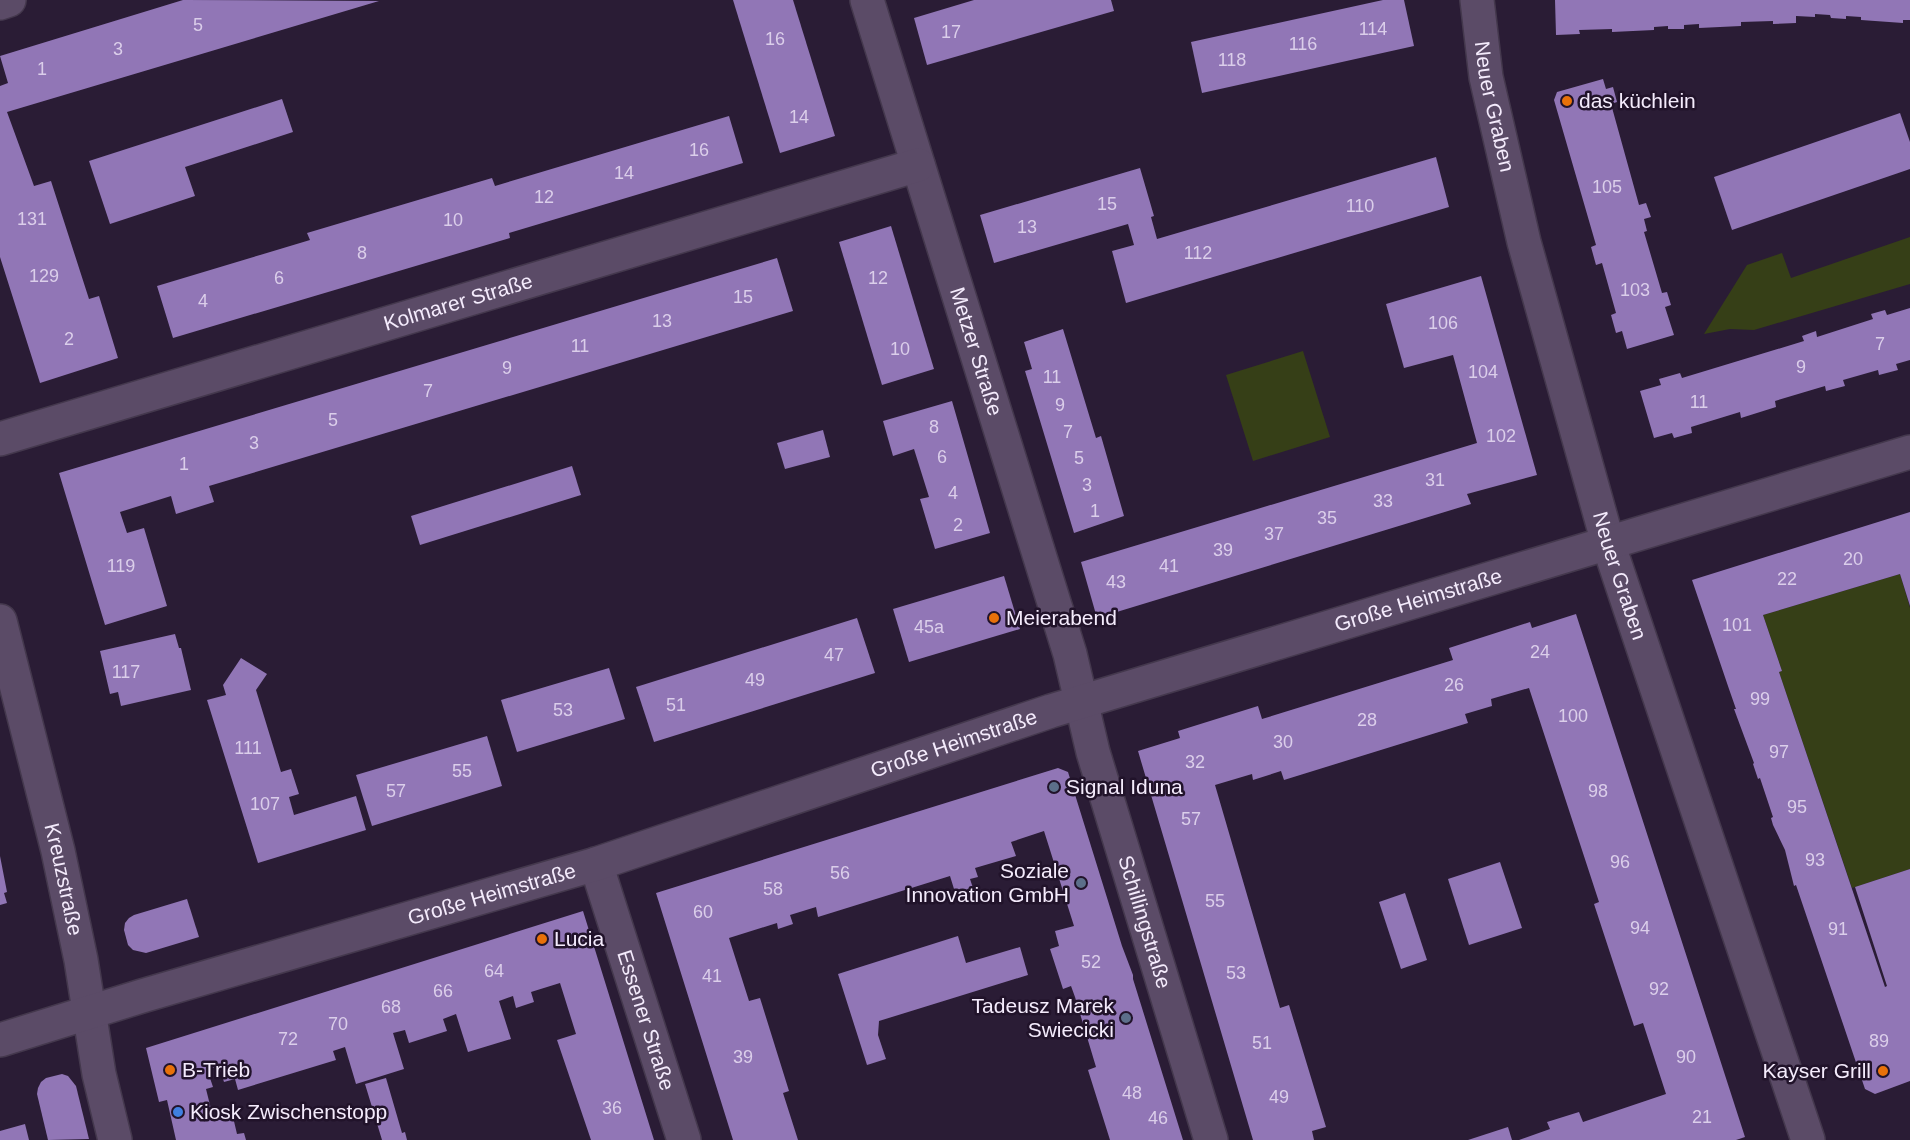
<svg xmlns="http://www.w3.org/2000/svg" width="1910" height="1140" font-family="Arial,sans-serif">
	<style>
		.green { fill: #363f17 }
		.building { fill: #9176b6 }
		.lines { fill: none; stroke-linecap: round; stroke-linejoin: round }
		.minor-casing { stroke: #44384d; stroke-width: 36 }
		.minor { stroke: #5b4b67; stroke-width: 33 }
		.food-dot { fill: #e8710a; stroke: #21132a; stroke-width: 2 }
		.service-dot { fill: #5c6f8a; stroke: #21132a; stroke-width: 2 }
		.shop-dot { fill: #3f7fe0; stroke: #21132a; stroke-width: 2 }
		.labels { text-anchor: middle; stroke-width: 5; stroke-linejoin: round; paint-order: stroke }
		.number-label { font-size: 18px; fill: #dbceea }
		.poi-label { font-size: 21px; fill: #f4ebfc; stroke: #21132a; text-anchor: start }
		.street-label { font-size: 21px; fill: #f4ebfc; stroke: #21132a }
	</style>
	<rect width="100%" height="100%" fill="#2a1c35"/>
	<g class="green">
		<path d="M1910 237V284L1754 330 1730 329 1704 334 1747 265 1782 253 1791 278Z"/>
		<path d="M1303 351 1330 437 1253 461 1226 375Z"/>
		<path d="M1900 574 1910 608V869L1852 888 1779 672 1782 671 1763 615Z"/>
	</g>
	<g class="building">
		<path d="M183 0 379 1 7 112 34 186 51 181 89 299 99 296 118 358 40 383 0 257V86L8 83 0 56Z"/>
		<path d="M733 0H793L835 136 780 153Z"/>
		<path d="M974 0H1111L1114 11 927 65 914 18Z"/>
		<path d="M1383 0H1404L1414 46 1202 93 1191 42Z"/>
		<path d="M1555 0H1910V20H1903V23L1861 20V17L1846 16V19L1831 18 1830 15 1815 14V17L1796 16V23L1773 24V21L1741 22V26L1699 28V24L1684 25V29H1668V26L1654 27V30L1612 32V29L1579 30 1580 34 1556 35Z"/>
		<path d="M1603 79 1606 89 1613 87 1617 102 1611 104 1639 205 1646 203 1651 217 1644 219 1647 231 1644 232 1662 293 1667 292 1671 305 1665 307 1674 335 1627 349 1622 331 1616 333 1611 315 1616 313 1602 263 1596 265 1591 247 1596 245 1554 100 1557 92Z"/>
		<path d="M282 99 293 132 185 167 195 196 110 224 89 161Z"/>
		<path d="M1900 113 1910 142V169L1732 230 1714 177Z"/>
		<path d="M729 116 743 163 509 233 510 238 173 338 157 286 310 240 307 233 492 178 495 186Z"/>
		<path d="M1436 157 1449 207 1126 303 1112 251 1134 245 1128 224 994 263 980 215 1140 168 1154 216 1151 217 1157 239Z"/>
		<path d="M891 226 934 369 882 385 839 242Z"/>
		<path d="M777 258 793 311 209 486 214 502 176 514 171 496 120 512 127 533 144 528 167 606 105 625 59 473Z"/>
		<path d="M1481 276 1537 475 1467 494 1471 504 1097 618 1081 562 1477 443 1453 355 1404 368 1386 304Z"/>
		<path d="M1910 308V360L1896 364 1898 370 1879 375 1878 370 1843 380 1845 386 1826 391 1825 386 1775 401 1776 407 1741 418 1740 412 1691 427 1692 433 1674 438 1672 433 1654 438 1640 391 1661 385 1659 379 1680 373 1682 378 1804 341 1802 336 1816 331 1817 337 1873 319 1871 314 1885 310 1887 315Z"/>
		<path d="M1063 329 1096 438 1101 436 1124 516 1074 533 1025 371 1032 369 1024 342Z"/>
		<path d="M952 401 990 533 935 549 920 499 929 497 914 449 893 456 883 421Z"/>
		<path d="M823 430 830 457 785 469 777 443Z"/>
		<path d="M572 466 581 495 420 545 411 516Z"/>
		<path d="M1910 512V606L1900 574 1763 615 1782 671 1779 672 1885 987 1887 986 1855 887 1910 869V1081L1875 1094 1865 1089 1796 885 1794 886 1785 850 1773 825 1771 818 1773 817 1760 778 1758 779 1753 764 1754 763 1734 709H1736L1729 689 1692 580Z"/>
		<path d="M1004 576 1020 629 909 662 893 609Z"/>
		<path d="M1576 614 1745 1137 1736 1140H1519L1550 1129 1547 1122 1579 1112 1583 1122 1666 1094 1643 1023 1634 1026 1594 904 1599 902 1529 688 1491 699 1492 706 1465 714 1468 723 1284 780 1281 771 1253 780 1252 774 1215 785 1280 1008 1289 1005 1326 1127 1312 1131 1314 1140H1253L1138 751 1180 738 1178 731 1258 706 1262 719 1453 660 1449 648 1530 622 1532 628Z"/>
		<path d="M857 618 875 673 654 742 636 687Z"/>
		<path d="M175 634 179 648H181L191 690 121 706 118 692 110 694 100 651Z"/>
		<path d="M241 658 267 674 256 690 281 772 291 769 299 794 289 797 294 815 356 796 366 830 258 863 207 700 226 695 223 685Z"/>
		<path d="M609 668 625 719 517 752 501 700Z"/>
		<path d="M487 736 502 786 372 826 356 775Z"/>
		<path d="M1058 768 1068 772 1122 946 1133 975V979L1183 1140H1110L1088 1070 1096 1067 1075 997 1071 986 1063 989 1050 949 1059 946 1055 931 1074 926 1044 831 1011 842 1016 856 975 868 978 877 970 879 976 897 958 902 950 876 818 917 816 907 790 915 793 924 778 929 777 923 729 938 749 1001 760 998 789 1091 783 1093 798 1140H733L656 893Z"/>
		<path d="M0 856 7 892 4 893 7 903 0 905Z"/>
		<path d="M1500 862 1522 928 1469 945 1448 879Z"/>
		<path d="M1405 893 1427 960 1401 969 1379 902Z"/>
		<path d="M187 899 199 937 146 953 133 950 128 945 124 930 125 923 129 918 134 915Z"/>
		<path d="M583 911 654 1140H591L557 1040 576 1034 560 983 531 992 534 1002 516 1008 513 996 499 1001 511 1039 468 1052 456 1014 443 1019 447 1031 409 1043 405 1030 393 1033 404 1069 356 1084 345 1047 333 1051 336 1060 238 1090 235 1079 224 1082 219 1066 207 1069 213 1087 206 1089 214 1121 233 1117 237 1134 244 1133 246 1140H176L167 1100 159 1102 146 1048Z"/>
		<path d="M958 936 966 963 1020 947 1028 975 879 1021 878 1035 886 1059 867 1065 838 974Z"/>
		<path d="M62 1074 68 1076 76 1086 89 1139 48 1140 37 1094 38 1088 41 1082 46 1078Z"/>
		<path d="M386 1078 402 1133 405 1132 407 1140H382L365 1084Z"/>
		<path d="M25 1124 29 1140H0V1131Z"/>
		<path d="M1508 1127 1512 1140H1468Z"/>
	</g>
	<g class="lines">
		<defs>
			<g id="minor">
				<path id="s1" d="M867 0 1070 654 1093 752 1211 1140"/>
				<path id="s2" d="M1477 0 1486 77 1524 242 1608 543 1808 1140"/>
				<path d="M0 3 9 0"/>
				<path id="s3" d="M0 439 918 165"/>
				<path id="s4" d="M0 621 58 851 81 960 99 1074 115 1140"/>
				<path id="s5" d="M596 864 684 1140"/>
				<path id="s6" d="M0 1040 142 996 596 864 1051 711 1910 452"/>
			</g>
		</defs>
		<use href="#minor" class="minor-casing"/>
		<use href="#minor" class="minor"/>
	</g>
	<g class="food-dot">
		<circle cx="1567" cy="101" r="6"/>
		<circle cx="994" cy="618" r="6"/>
		<circle cx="542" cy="939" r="6"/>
		<circle cx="170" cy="1070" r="6"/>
		<circle cx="1883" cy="1071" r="6"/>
	</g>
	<g class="service-dot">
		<circle cx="1054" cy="787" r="6"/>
		<circle cx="1081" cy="883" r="6"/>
		<circle cx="1126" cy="1018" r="6"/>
	</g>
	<circle class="shop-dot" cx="178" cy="1112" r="6"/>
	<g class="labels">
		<g class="number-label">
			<text x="198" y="31">5</text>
			<text x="1373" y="35">114</text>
			<text x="951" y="38">17</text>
			<text x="775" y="45">16</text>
			<text x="1303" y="50">116</text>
			<text x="118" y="55">3</text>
			<text x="1232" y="66">118</text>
			<text x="42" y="75">1</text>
			<text x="799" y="123">14</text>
			<text x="699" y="156">16</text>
			<text x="624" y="179">14</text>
			<text x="1607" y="193">105</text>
			<text x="544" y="203">12</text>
			<text x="1107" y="210">15</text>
			<text x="1360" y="212">110</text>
			<text x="32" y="225">131</text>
			<text x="453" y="226">10</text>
			<text x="1027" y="233">13</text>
			<text x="362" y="259">8</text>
			<text x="1198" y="259">112</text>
			<text x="44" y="282">129</text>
			<text x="279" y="284">6</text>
			<text x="878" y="284">12</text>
			<text x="1635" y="296">103</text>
			<text x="743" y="303">15</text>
			<text x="203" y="307">4</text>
			<text x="662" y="327">13</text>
			<text x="1443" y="329">106</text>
			<text x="69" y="345">2</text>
			<text x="1880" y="350">7</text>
			<text x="580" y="352">11</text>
			<text x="900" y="355">10</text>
			<text x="1801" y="373">9</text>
			<text x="507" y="374">9</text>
			<text x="1483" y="378">104</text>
			<text x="1052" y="383">11</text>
			<text x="428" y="397">7</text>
			<text x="1699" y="408">11</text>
			<text x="1060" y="411">9</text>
			<text x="333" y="426">5</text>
			<text x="934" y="433">8</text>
			<text x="1068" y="438">7</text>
			<text x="1501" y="442">102</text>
			<text x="254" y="449">3</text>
			<text x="942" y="463">6</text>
			<text x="1079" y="464">5</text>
			<text x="184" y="470">1</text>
			<text x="1435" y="486">31</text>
			<text x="1087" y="491">3</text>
			<text x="953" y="499">4</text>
			<text x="1383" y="507">33</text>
			<text x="1095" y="517">1</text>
			<text x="1327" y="524">35</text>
			<text x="958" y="531">2</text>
			<text x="1274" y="540">37</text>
			<text x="1223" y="556">39</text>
			<text x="1853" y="565">20</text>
			<text x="121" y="572">119</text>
			<text x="1169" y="572">41</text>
			<text x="1787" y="585">22</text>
			<text x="1116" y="588">43</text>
			<text x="1737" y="631">101</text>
			<text x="929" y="633">45a</text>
			<text x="1540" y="658">24</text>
			<text x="834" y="661">47</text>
			<text x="126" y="678">117</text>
			<text x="755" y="686">49</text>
			<text x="1454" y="691">26</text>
			<text x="1760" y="705">99</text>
			<text x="676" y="711">51</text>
			<text x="563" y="716">53</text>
			<text x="1573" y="722">100</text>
			<text x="1367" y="726">28</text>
			<text x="1283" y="748">30</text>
			<text x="248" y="754">111</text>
			<text x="1779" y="758">97</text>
			<text x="1195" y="768">32</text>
			<text x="462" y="777">55</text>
			<text x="396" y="797">57</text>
			<text x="1598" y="797">98</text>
			<text x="265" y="810">107</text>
			<text x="1797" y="813">95</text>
			<text x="1191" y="825">57</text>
			<text x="1815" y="866">93</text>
			<text x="1620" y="868">96</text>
			<text x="840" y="879">56</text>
			<text x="773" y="895">58</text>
			<text x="1215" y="907">55</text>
			<text x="703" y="918">60</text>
			<text x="1640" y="934">94</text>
			<text x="1838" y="935">91</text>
			<text x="1091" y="968">52</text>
			<text x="494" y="977">64</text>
			<text x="1236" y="979">53</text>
			<text x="712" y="982">41</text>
			<text x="1659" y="995">92</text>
			<text x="443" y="997">66</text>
			<text x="391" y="1013">68</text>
			<text x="338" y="1030">70</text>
			<text x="288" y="1045">72</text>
			<text x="1879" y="1047">89</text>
			<text x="1262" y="1049">51</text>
			<text x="743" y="1063">39</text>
			<text x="1686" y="1063">90</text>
			<text x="1132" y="1099">48</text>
			<text x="1279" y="1103">49</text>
			<text x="612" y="1114">36</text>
			<text x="1702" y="1123">21</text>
			<text x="1158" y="1124">46</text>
		</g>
		<g class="poi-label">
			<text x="1579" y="108">das küchlein</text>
			<text x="1006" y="625">Meierabend</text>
			<text x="1066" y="794">Signal Iduna</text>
			<text x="1069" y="878" text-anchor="end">Soziale<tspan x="1069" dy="24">Innovation GmbH</tspan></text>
			<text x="554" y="946">Lucia</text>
			<text x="1114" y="1013" text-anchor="end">Tadeusz Marek<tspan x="1114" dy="24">Swiecicki</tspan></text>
			<text x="182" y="1077">B-Trieb</text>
			<text x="1871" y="1078" text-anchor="end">Kayser Grill</text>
			<text x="190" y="1119">Kiosk Zwischenstopp</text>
		</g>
		<g class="street-label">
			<text dy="7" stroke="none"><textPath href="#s2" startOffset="108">Neuer Graben</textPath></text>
			<text dy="7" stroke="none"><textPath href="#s3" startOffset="478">Kolmarer Straße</textPath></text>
			<text dy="7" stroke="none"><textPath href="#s1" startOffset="368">Metzer Straße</textPath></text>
			<text dy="7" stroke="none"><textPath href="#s2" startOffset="594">Neuer Graben</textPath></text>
			<text dy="7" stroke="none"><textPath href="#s6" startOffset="1485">Große Heimstraße</textPath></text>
			<text dy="7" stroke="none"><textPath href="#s6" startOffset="999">Große Heimstraße</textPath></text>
			<text dy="7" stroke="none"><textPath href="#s4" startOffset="266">Kreuzstraße</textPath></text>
			<text dy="7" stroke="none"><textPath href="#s6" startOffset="513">Große Heimstraße</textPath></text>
			<text dy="7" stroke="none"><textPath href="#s1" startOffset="963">Schillingstraße</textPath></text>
			<text dy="7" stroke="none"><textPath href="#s5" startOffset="164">Essener Straße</textPath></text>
		</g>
	</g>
</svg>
